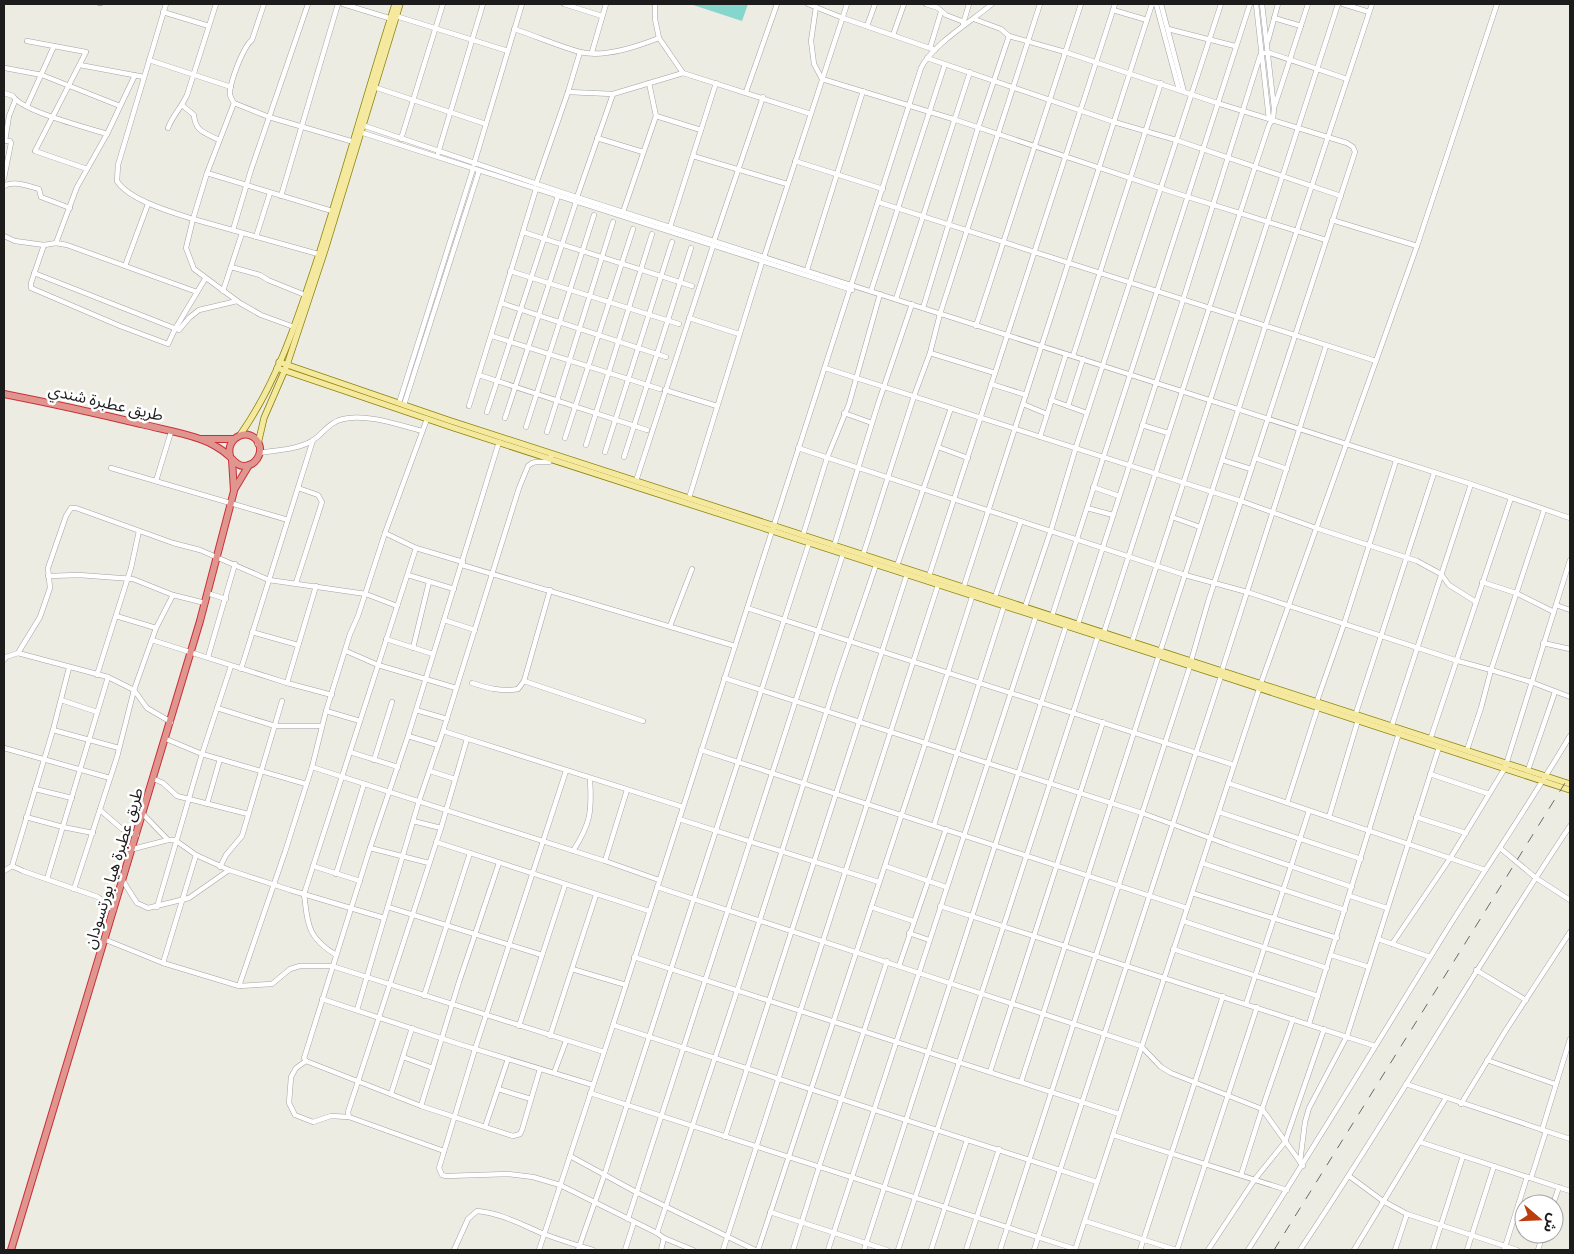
<svg xmlns="http://www.w3.org/2000/svg" width="1574" height="1254" font-family="Cabin,'Noto Sans Arabic',sans-serif">
	<style>
		.pitch { fill: #85d7ce }
		.lines { fill: none; stroke-linecap: round; stroke-linejoin: round }
		.canal { stroke: #a5bfd8; stroke-width: 4.5 }
		.minor-casing { stroke: #a3a3a3; stroke-width: 5.5 }
		.major-casing { stroke: #8b840a; stroke-width: 7 }
		.highway-casing { stroke: #cb2f3a; stroke-width: 8 }
		.minor { stroke: #fff; stroke-width: 4.5 }
		.major { stroke: #f5e89f; stroke-width: 5.5 }
		.highway { stroke: #e0968f; stroke-width: 6 }
		.rail { stroke: #6a6a6a; stroke-width: 1; stroke-dasharray: 10 10; stroke-linecap: butt }
		.labels { text-anchor: middle; stroke-width: 5; stroke-linejoin: round; paint-order: stroke }
		.street-label { font-size: 16px; fill: #1c1c1c; stroke: #fff }
	</style>
	<rect width="100%" height="100%" fill="#edece3"/>
	<path class="pitch" d="M690 4H748L742 21Z"/>
	<g class="lines">
		<path class="canal" d="M99 4H101"/>
		<defs>
			<g id="minor">
				<path d="M166 4 118 165 117 181C129 200 171 212 193 219L186 248 194 269 240 303 261 315 294 327"/>
				<path d="M264 4 252 40C243 47 229 84 230 95 231 98 232 100 234 103L269 117 354 142"/>
				<path d="M343 4 392 19"/>
				<path d="M564 4 602 16"/>
				<path d="M655 4V19L659 38 683 73 811 114"/>
				<path d="M808 4 843 18 935 50"/>
				<path d="M926 4 938 8 946 15 964 22"/>
				<path d="M1156 4 1179 90"/>
				<path d="M1161 4 1184 92"/>
				<path d="M1256 4 1269 119"/>
				<path d="M1343 4 1369 12"/>
				<path d="M816 7 811 41 814 64 822 79 953 119 1172 192 1326 240"/>
				<path d="M1113 10 1147 20"/>
				<path d="M163 12 209 26"/>
				<path d="M396 16 508 51"/>
				<path d="M1274 18 1301 26"/>
				<path d="M974 19 1001 29 1009 36 1065 52 1217 103 1347 143 1353 147 1355 152 1208 602 1191 661"/>
				<path d="M963 24 969 4"/>
				<path d="M867 26 875 4"/>
				<path d="M514 29C536 36 558 46 580 52 604 58 636 47 659 38"/>
				<path d="M1168 29 1235 46"/>
				<path d="M893 35 904 4"/>
				<path d="M27 41 86 52 35 151 87 169"/>
				<path d="M1268 41 1278 4"/>
				<path d="M930 48 941 12"/>
				<path d="M592 52 606 4"/>
				<path d="M927 58 1114 122 1176 140 1341 196"/>
				<path d="M149 60 231 87"/>
				<path d="M80 65 144 77"/>
				<path d="M5 68 42 75 120 106"/>
				<path d="M374 87 486 124"/>
				<path d="M568 92 613 94 683 73"/>
				<path d="M746 92 777 4"/>
				<path d="M4 93 13 96C21 111 88 128 107 134"/>
				<path d="M234 103 207 173 193 219 318 254"/>
				<path d="M182 105 194 115C195 132 206 133 219 140"/>
				<path d="M1275 105 1308 4"/>
				<path d="M27 106 54 46"/>
				<path d="M656 116 701 130"/>
				<path d="M362 125 561 192 1471 484 1570 518"/>
				<path d="M168 128C173 115 181 108 187 95L216 4"/>
				<path d="M360 132 852 290"/>
				<path d="M597 138 643 152"/>
				<path d="M401 139 443 4"/>
				<path d="M4 141H10L11 143 4 178"/>
				<path d="M5 141 9 116 15 101"/>
				<path d="M438 153 483 4"/>
				<path d="M693 156 787 184"/>
				<path d="M795 161 883 189"/>
				<path d="M474 164 522 4"/>
				<path d="M207 173 332 211"/>
				<path d="M536 184 568 92 580 52"/>
				<path d="M4 186C14 180 28 186 39 189L41 197 70 208"/>
				<path d="M536 189 501 303 666 357"/>
				<path d="M281 196 338 4"/>
				<path d="M577 197 613 94"/>
				<path d="M878 202 1376 361"/>
				<path d="M623 212 656 116 649 83"/>
				<path d="M1332 220 1417 246"/>
				<path d="M670 227 716 83"/>
				<path d="M233 230 251 170 308 4"/>
				<path d="M523 232 692 286"/>
				<path d="M4 236 15 241 44 245 56 243 67 245 197 292"/>
				<path d="M256 237 270 193"/>
				<path d="M714 241 763 97"/>
				<path d="M56 243 77 187 107 134 135 75"/>
				<path d="M44 245 31 283V288L120 326 168 344 175 329 205 279"/>
				<path d="M764 257 847 4"/>
				<path d="M125 266 148 204"/>
				<path d="M231 267 260 275 268 280 305 295"/>
				<path d="M807 270 863 91"/>
				<path d="M510 271 679 324"/>
				<path d="M34 273 179 330 189 318 199 310 237 301"/>
				<path d="M223 291 242 233"/>
				<path d="M871 291 945 64"/>
				<path d="M896 299 970 72"/>
				<path d="M923 308 978 128 1009 36"/>
				<path d="M689 318 739 334"/>
				<path d="M976 326 1081 4"/>
				<path d="M492 336 660 389"/>
				<path d="M930 353 995 373"/>
				<path d="M1073 356 1161 83"/>
				<path d="M825 368 1241 501 1316 528 1417 561 1441 574 1449 585 1476 602"/>
				<path d="M479 375 647 430"/>
				<path d="M991 384 1026 395"/>
				<path d="M665 390 717 406"/>
				<path d="M1051 400 1087 413"/>
				<path d="M399 403 473 169"/>
				<path d="M1023 404 1047 414"/>
				<path d="M404 405 479 171"/>
				<path d="M469 406 501 303"/>
				<path d="M1068 406 1083 359"/>
				<path d="M487 412 558 196"/>
				<path d="M844 413 872 423"/>
				<path d="M505 418 576 202"/>
				<path d="M1142 425 1168 433"/>
				<path d="M526 427 594 215"/>
				<path d="M547 432 613 222"/>
				<path d="M1040 437 1066 354"/>
				<path d="M565 438 633 229"/>
				<path d="M586 445 652 234"/>
				<path d="M938 447 968 458"/>
				<path d="M798 448 1185 575 1247 592 1458 661 1491 670 1481 708 1467 750"/>
				<path d="M605 452 672 242"/>
				<path d="M260 453C277 450 296 450 312 441 323 434 329 422 343 419 365 413 399 425 422 431"/>
				<path d="M624 457 691 248"/>
				<path d="M1255 458 1287 469"/>
				<path d="M1222 460 1251 469"/>
				<path d="M111 468 288 520"/>
				<path d="M156 481 171 432"/>
				<path d="M636 481 713 246"/>
				<path d="M1093 487 1119 496"/>
				<path d="M689 498 762 262"/>
				<path d="M1087 508 1113 515"/>
				<path d="M1544 510 1491 670 1531 682 1570 697"/>
				<path d="M1172 517 1200 527"/>
				<path d="M385 533 416 548 463 562"/>
				<path d="M803 535 827 458 849 404 880 294"/>
				<path d="M834 546 878 404 912 304"/>
				<path d="M863 555 914 396 930 353 940 314 1040 4"/>
				<path d="M462 565 735 646"/>
				<path d="M897 566 951 408"/>
				<path d="M408 575 454 589"/>
				<path d="M48 576 79 575 133 579 173 595 205 603"/>
				<path d="M929 576 1115 4"/>
				<path d="M1482 582 1516 593 1554 612"/>
				<path d="M296 583 322 502 318 495 298 488"/>
				<path d="M963 589 1152 4"/>
				<path d="M207 593 226 599"/>
				<path d="M995 597 1021 521"/>
				<path d="M1556 605 1570 610"/>
				<path d="M1025 607 1051 530 1076 447 1221 4"/>
				<path d="M747 608 1234 765"/>
				<path d="M116 616 156 628"/>
				<path d="M1036 616 919 973 1141 1046 1161 1067 1171 1073 1262 1109 1303 1166"/>
				<path d="M1052 616 1250 4"/>
				<path d="M444 620 475 630"/>
				<path d="M1078 624 1183 300 1260 56 1262 53H1270L1347 79"/>
				<path d="M670 626 692 569"/>
				<path d="M252 632 298 645"/>
				<path d="M1104 632 1255 167 1269 125 1273 119 1274 108 1262 4"/>
				<path d="M386 639 433 654"/>
				<path d="M152 640 287 683 332 695"/>
				<path d="M1132 642 1338 4"/>
				<path d="M1543 643 1570 649"/>
				<path d="M413 648 429 582"/>
				<path d="M346 651 378 665 456 688"/>
				<path d="M18 653 108 677 134 690 147 708 171 722"/>
				<path d="M208 657 235 564"/>
				<path d="M4 660 6 657 18 653 40 617 50 588 48 568 66 516 71 508H76L173 543 200 550 269 580 366 594 397 606"/>
				<path d="M69 668 53 730 12 866 23 871 98 897C104 901 107 908 114 910"/>
				<path d="M241 669 313 440"/>
				<path d="M1222 670 1326 346"/>
				<path d="M97 675 131 568 139 531"/>
				<path d="M724 678 1142 813 1229 845 1352 887"/>
				<path d="M524 681 643 721"/>
				<path d="M287 683 316 586"/>
				<path d="M472 683C487 688 502 692 518 689L524 681 550 590"/>
				<path d="M61 700 97 712"/>
				<path d="M1317 701 1344 624 1396 461"/>
				<path d="M217 708 275 726H322"/>
				<path d="M416 710 447 719"/>
				<path d="M326 711 360 721"/>
				<path d="M1356 713 1434 473"/>
				<path d="M1392 725 1471 484"/>
				<path d="M53 730 119 748"/>
				<path d="M443 731 683 807"/>
				<path d="M408 736 438 745"/>
				<path d="M1431 737 1511 498"/>
				<path d="M166 739 202 754 306 784"/>
				<path d="M4 748 110 778"/>
				<path d="M701 750 1187 908"/>
				<path d="M350 752 398 767"/>
				<path d="M374 760 392 702"/>
				<path d="M312 767 605 861 659 880"/>
				<path d="M1528 770 1555 692"/>
				<path d="M430 771 455 779"/>
				<path d="M566 771 475 1049 439 1168 442 1175 446 1176 508 1174 533 1177 560 1185 657 1233 664 1238 693 1250"/>
				<path d="M1430 774 1489 794"/>
				<path d="M154 779 163 783 177 796 248 814"/>
				<path d="M1228 783 1485 870"/>
				<path d="M35 789 72 798"/>
				<path d="M1287 803 1318 707"/>
				<path d="M207 804 220 759"/>
				<path d="M100 810 122 829 137 835"/>
				<path d="M1219 812 1361 859"/>
				<path d="M143 814 168 840"/>
				<path d="M26 817 63 827 93 833"/>
				<path d="M1329 817 1358 720"/>
				<path d="M1416 817 1466 833"/>
				<path d="M679 819 879 882"/>
				<path d="M413 821 441 828"/>
				<path d="M934 825 1004 606"/>
				<path d="M436 842 649 911"/>
				<path d="M370 848 429 863"/>
				<path d="M1500 848 1536 878 1570 900"/>
				<path d="M133 849 168 840H175L196 855 229 870 290 890 384 918"/>
				<path d="M573 851C591 823 592 811 590 779"/>
				<path d="M605 861 627 790"/>
				<path d="M1202 863 1345 910"/>
				<path d="M313 866 360 881"/>
				<path d="M885 866 946 887"/>
				<path d="M220 867 226 855 242 836 282 701"/>
				<path d="M4 871 12 866"/>
				<path d="M336 874 364 784"/>
				<path d="M47 879 108 677"/>
				<path d="M123 881 137 903 148 908 189 898 229 870"/>
				<path d="M657 887 919 973 828 1250"/>
				<path d="M74 889 117 757 134 690 156 628 173 595"/>
				<path d="M1192 893 1337 938"/>
				<path d="M1350 896 1387 908"/>
				<path d="M940 906 1375 1046"/>
				<path d="M157 907 202 754 231 666"/>
				<path d="M388 907 542 955"/>
				<path d="M871 907 913 921"/>
				<path d="M1183 921 1327 968"/>
				<path d="M909 933 929 940"/>
				<path d="M1378 939 1430 957"/>
				<path d="M106 940 163 963 239 986 272 984 290 969 300 966H332L604 1052"/>
				<path d="M1392 944 1451 857 1505 768 1570 560"/>
				<path d="M1173 949 1318 996"/>
				<path d="M336 955C307 937 308 925 304 894L416 548"/>
				<path d="M1331 955 1369 967"/>
				<path d="M634 957 1119 1114"/>
				<path d="M163 963 196 855"/>
				<path d="M899 966 946 829"/>
				<path d="M572 969 626 985"/>
				<path d="M1476 970 1526 1000"/>
				<path d="M239 986 285 852 312 767 326 711 350 634 358 616 385 533 427 419"/>
				<path d="M424 996 470 853"/>
				<path d="M322 999 459 1044 593 1085"/>
				<path d="M1246 1004 1309 811"/>
				<path d="M357 1010 419 801 443 731 519 488 528 466 532 463 536 462H549L551 456"/>
				<path d="M1309 1024 1399 733"/>
				<path d="M613 1025 1097 1182"/>
				<path d="M519 1026 565 885"/>
				<path d="M550 1036 596 895"/>
				<path d="M403 1057 433 1068"/>
				<path d="M1487 1060 1555 1084"/>
				<path d="M306 1061 304 1058 306 1052 370 848 408 736 499 442"/>
				<path d="M306 1061 421 1106 513 1136 520 1134 522 1130 540 1069"/>
				<path d="M306 1061 296 1068 291 1077 289 1103 295 1115 313 1122 331 1116 349 1117 444 1151"/>
				<path d="M990 1072 1103 722"/>
				<path d="M554 1073 566 1041"/>
				<path d="M1021 1082 1265 327 1372 4"/>
				<path d="M1406 1084 1570 1139"/>
				<path d="M498 1089 531 1099"/>
				<path d="M590 1093 1075 1249"/>
				<path d="M391 1094 412 1028"/>
				<path d="M1461 1104 1506 1030 1570 932"/>
				<path d="M421 1106 459 982 499 863"/>
				<path d="M349 1117 348 1112 441 828 467 739"/>
				<path d="M485 1127 508 1059"/>
				<path d="M1542 1130 1570 1039"/>
				<path d="M1113 1135 1287 1190"/>
				<path d="M725 1137 907 574"/>
				<path d="M1420 1142 1570 1191"/>
				<path d="M570 1156 636 1192 755 1250"/>
				<path d="M1300 1162 1305 1122 1309 1108 1347 1036 1439 747"/>
				<path d="M1241 1175 1262 1109 1293 1019"/>
				<path d="M1349 1176 1383 1201 1407 1214 1517 1250"/>
				<path d="M1531 1178 1546 1131"/>
				<path d="M1553 1204 1559 1187"/>
				<path d="M770 1212 887 1250"/>
				<path d="M628 1219 843 554"/>
				<path d="M1085 1221 1176 1250"/>
				<path d="M657 1233 737 991 838 676 876 565"/>
				<path d="M454 1250 468 1219 477 1211C501 1213 522 1225 544 1234 560 1240 576 1245 593 1250"/>
				<path d="M539 1250 613 1025 921 68C932 45 972 21 992 4"/>
				<path d="M578 1250 604 1176 809 543"/>
				<path d="M625 1250 634 1222"/>
				<path d="M661 1250 664 1238"/>
				<path d="M723 1250 938 585"/>
				<path d="M758 1250 925 744 973 594"/>
				<path d="M793 1250 819 1167 887 961"/>
				<path d="M864 1250 1066 626"/>
				<path d="M898 1250 1098 636"/>
				<path d="M931 1250 967 1140"/>
				<path d="M966 1250 999 1149"/>
				<path d="M1000 1250 1190 666"/>
				<path d="M1034 1250 1221 676"/>
				<path d="M1075 1250 1261 683 1417 246 1497 4"/>
				<path d="M1140 1250 1223 996"/>
				<path d="M1177 1250 1257 1007"/>
				<path d="M1208 1250 1255 1179 1285 1142 1324 1029"/>
				<path d="M1248 1250C1317 1143 1383 1033 1450 925 1490 862 1532 800 1570 736"/>
				<path d="M1300 1250C1393 1111 1477 965 1570 826"/>
				<path d="M1354 1250 1446 1098"/>
				<path d="M1395 1250 1407 1214"/>
				<path d="M1433 1250 1463 1156"/>
				<path d="M1467 1250 1494 1166"/>
				<path d="M1504 1250 1527 1177"/>
				<path d="M1538 1250 1543 1234"/>
			</g>
			<g id="major">
				<path d="M279 362 448 420 1570 784"/>
				<path d="M277 368 454 428 1237 681 1570 790"/>
				<path d="M240 435C279 380 299 314 320 251 346 169 369 86 395 4"/>
				<path d="M258 444 264 418 287 365 325 250 400 4"/>
			</g>
			<g id="highway">
				<path d="M4 394C50 403 95 413 141 424 160 429 181 432 200 439 209 442 222 449 229 456 234 460 236 466 244 466 255 466 263 454 259 444 251 426 225 436 230 456"/>
				<path d="M202 439H234"/>
				<path d="M234 490 249 465"/>
				<path d="M11 1250 200 621 234 491 232 460"/>
			</g>
		</defs>
		<use href="#minor" class="minor-casing"/>
		<use href="#major" class="major-casing"/>
		<use href="#highway" class="highway-casing"/>
		<use href="#minor" class="minor"/>
		<use href="#major" class="major"/>
		<use href="#highway" class="highway"/>
		<path class="rail" d="M1274 1250 1570 775"/>
	</g>
	<g class="labels">
		<g class="street-label">
			<text transform="translate(106 402) rotate(13)" y="6">طريق عطبرة شندي</text>
			<text transform="translate(113 868) rotate(-73)" y="6">طريق عطبرة هيا بورتسودان</text>
		</g>
	</g>
	<rect width="1574" height="1254" fill="none" stroke="#1c1c1c" stroke-width="10"/>
	<g transform="translate(1539 1219) rotate(109)"><circle r="24" fill="#ffffff" stroke="#a4a4a4"/>
	<path d="M0-4L9 19L0 12L-9 19Z" fill="#bb3d0d"/>
	<text y="-8" font-size="14" font-weight="bold" text-anchor="middle" fill="#1c1c1c">ش</text>
	</g>
</svg>
